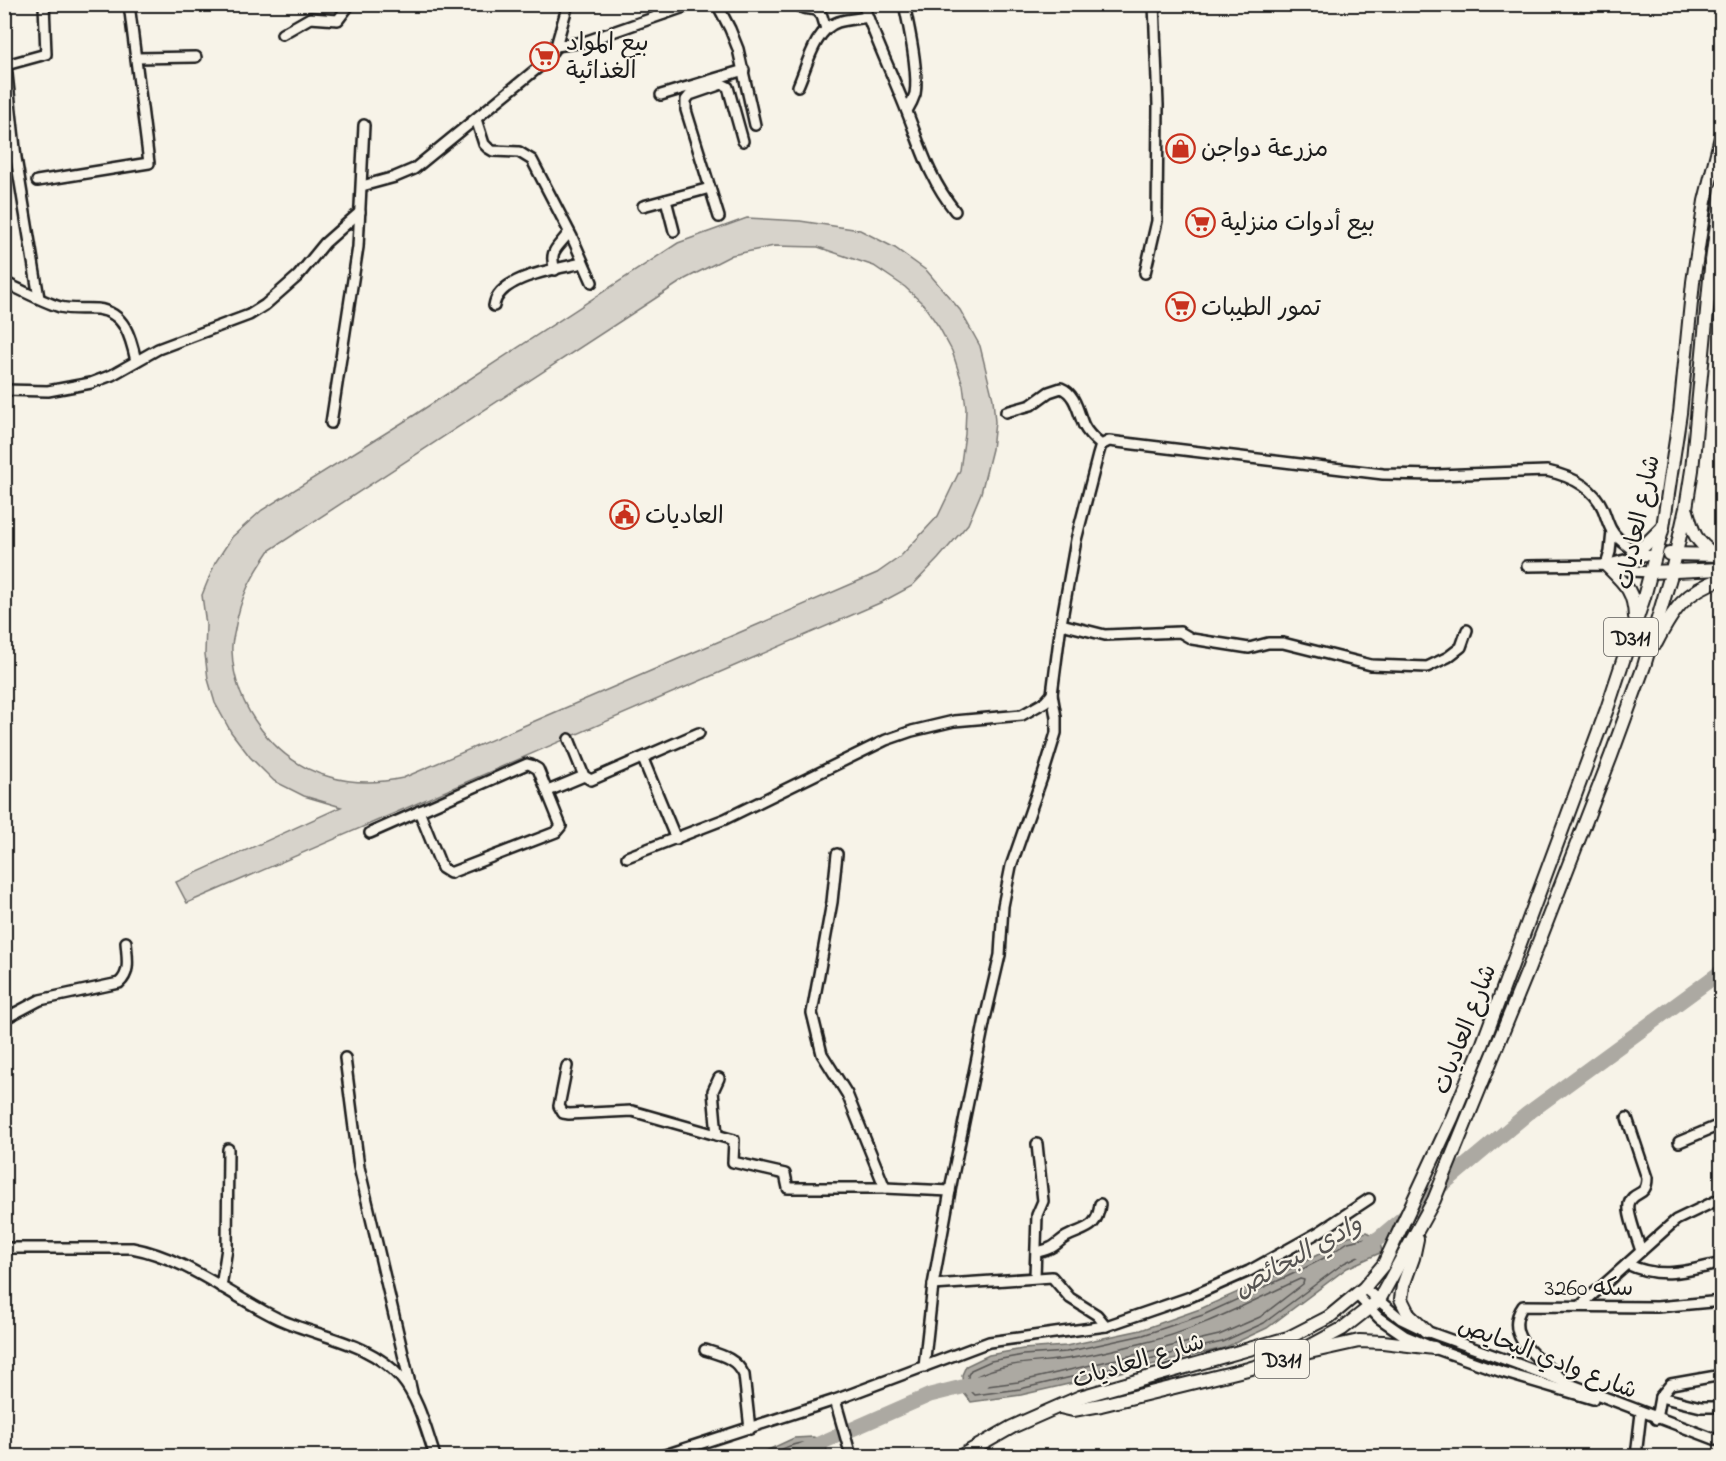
<svg xmlns="http://www.w3.org/2000/svg" width="1726" height="1461" font-family="'Indie Flower','Playpen Sans Arabic',sans-serif">
	<style>
		.green { fill: #d7d3cb; stroke: #7a7874; stroke-width: 1.5; fill-rule: evenodd }
		.water { fill: #aca9a2; stroke: #72716c; stroke-width: 1.5 }
		.lines { fill: none; stroke-linecap: round; stroke-linejoin: round }
		.shore { stroke: #565452; stroke-width: 1.5 }
		.river { stroke: #aca9a2; stroke-width: 15 }
		.minor-casing { stroke: #1c1c1c; stroke-width: 14 }
		.major-casing { stroke: #1c1c1c; stroke-width: 16 }
		.minor { stroke: #f7f3e8; stroke-width: 9 }
		.major { stroke: #f7f3e8; stroke-width: 12 }
		.labels { text-anchor: middle; stroke-width: 4.5; stroke-linejoin: round; paint-order: stroke }
		.shield { fill: #f7f3e8; stroke: #5e5c59; stroke-width: 1.5 }
		.shield-label { font-size: 22px; font-weight: bold; fill: #1c1c1c }
		.poi-label { font-size: 24px; fill: #1c1c1c; stroke: #f7f3e8; text-anchor: start }
		.street-label { font-size: 24px; fill: #1c1c1c; stroke: #f7f3e8 }
		.water-label { font-size: 26px; font-style: italic; fill: #565452; stroke: #f7f3e8 }
	</style>
	<rect width="100%" height="100%" fill="#f7f3e8"/>
	<filter id="ink" filterUnits="userSpaceOnUse"><feTurbulence type="fractalNoise" baseFrequency=".0167" numOctaves="2"/><feDisplacementMap in="SourceGraphic" scale="12" xChannelSelector="R" yChannelSelector="G"/><feConvolveMatrix kernelMatrix="1 2 1 2 8 2 1 2 1" color-interpolation-filters="sRGB"/></filter>
	<g filter="url(#ink)">
		<path class="green" d="M747 218 800 221 860 230 895 248 927 271 960 310 980 346 993 399 995 422 992 449 981 493 968 524 938 559 912 586 882 602 187 903 176 882 341 807 304 796 274 781 250 757 231 732 215 703 208 679 205 654 206 625 202 595 215 563 232 537 262 510 413 416 678 243ZM774 246 818 247 874 266 905 287 923 304 939 327 952 351 963 385 966 408 965 434 960 470 938 516 900 557 877 573 403 778C380 783 354 784 330 777 276 763 234 707 232 651 231 644 234 636 235 629 241 595 251 578 270 550L685 279 732 255Z"/>
		<g class="water">
			<path d="M1367 1232 1379 1238 1382 1252 1347 1268 1267 1328 1224 1348 1021 1395 971 1402 963 1392 962 1375 966 1366 989 1355 1023 1349 1066 1346 1141 1330 1200 1309 1294 1267 1323 1252 1345 1237Z"/>
			<path d="M813 1437 826 1441 827 1452 820 1456H755L794 1438Z"/>
		</g>
		<g class="lines">
			<g class="shore">
				<path d="M1366 1238 1373 1243V1249L1344 1263 1264 1323 1222 1342 1020 1389 975 1395 969 1389 968 1375 971 1370 991 1361 1023 1355 1066 1352 1143 1335 1203 1315 1297 1272 1326 1257 1348 1242Z"/>
				<path d="M1300 1279 1304 1280 1303 1284 1260 1317 1219 1335 1018 1382 980 1387 976 1385 977 1376C1005 1362 1036 1363 1066 1359 1091 1356 1118 1349 1143 1343 1194 1332 1252 1301 1300 1279Z"/>
				<path d="M767 1456C784 1449 803 1436 821 1447L818 1456"/>
			</g>
			<g class="river">
				<path d="M1361 1249 1379 1238 1527 1114 1722 971"/>
				<path d="M791 1456 930 1395 982 1382"/>
			</g>
			<defs>
				<g id="minor">
					<path d="M649 4 663 14"/>
					<path d="M717 4 730 29 738 49 755 125"/>
					<path d="M796 4 803 8 817 10 822 16 826 29"/>
					<path d="M863 4C876 41 893 76 907 112 922 150 929 178 955 211"/>
					<path d="M904 4C909 27 919 72 915 94 913 100 910 106 907 111"/>
					<path d="M282 34 310 18 338 20 350 4"/>
					<path d="M556 46 584 42 693 4"/>
					<path d="M136 58 196 57"/>
					<path d="M798 86C807 66 815 29 838 22 848 19 858 19 867 17"/>
					<path d="M661 95 744 70"/>
					<path d="M476 119 484 144 488 148 493 151 519 152 532 160 572 237 592 282"/>
					<path d="M37 181 149 163 129 4"/>
					<path d="M362 186 395 177 414 169 545 62 556 46 568 4"/>
					<path d="M666 200 674 231"/>
					<path d="M643 206 710 188"/>
					<path d="M719 217 686 110V100L690 95 722 84 728 87 743 141"/>
					<path d="M555 270C548 249 559 248 569 232"/>
					<path d="M1145 273 1157 221 1158 105 1154 4"/>
					<path d="M4 282C23 291 41 301 60 307 73 310 85 308 97 309 125 312 131 338 136 361"/>
					<path d="M39 298 16 158 6 65 46 54 44 4"/>
					<path d="M494 306C498 276 557 269 582 263"/>
					<path d="M4 390 48 391 91 383 112 375 158 349 249 315 265 305 298 276 325 243 360 212"/>
					<path d="M1006 412 1031 405 1049 392 1061 388C1076 394 1078 413 1084 426 1088 434 1095 440 1101 445"/>
					<path d="M331 423 358 247 364 125"/>
					<path d="M1609 564 1640 556 1656 555"/>
					<path d="M1606 565 1610 552 1612 531"/>
					<path d="M1527 566 1606 565 1631 571 1651 572"/>
					<path d="M1061 624 1105 635 1180 632 1192 639 1249 648 1268 643H1283L1371 665 1427 667 1448 657 1461 647 1467 630"/>
					<path d="M569 739 584 776 591 780 699 733"/>
					<path d="M643 759 676 839"/>
					<path d="M548 791 584 776"/>
					<path d="M370 833 527 764 531 765 538 769 561 826 556 832 450 873 442 868 419 811"/>
					<path d="M837 854 832 902 812 1013 822 1054 847 1094 885 1188"/>
					<path d="M627 857 725 819 886 740 912 731 954 721 1022 715 1045 702 1052 694 1061 624 1076 540 1098 455 1101 445 1109 441 1383 474 1437 475 1547 471C1570 476 1593 486 1603 509 1606 516 1608 525 1612 531 1618 541 1632 548 1640 556L1635 563 1625 569"/>
					<path d="M4 1019 40 1000 119 983C131 973 127 957 126 942"/>
					<path d="M345 1058 359 1167 412 1392"/>
					<path d="M567 1066 559 1106 563 1113 569 1114 632 1111 734 1140 733 1162 785 1174 788 1188H885L950 1191"/>
					<path d="M1627 1118 1647 1178C1647 1198 1633 1190 1629 1204 1627 1214 1638 1240 1641 1251"/>
					<path d="M717 1135 713 1091 719 1078"/>
					<path d="M1679 1142 1722 1124"/>
					<path d="M4 1248H132C186 1258 229 1295 279 1319 320 1338 369 1341 401 1378 419 1399 426 1430 435 1456"/>
					<path d="M1037 1252C1041 1251 1046 1250 1050 1248 1056 1246 1060 1240 1066 1237 1085 1227 1097 1230 1100 1204"/>
					<path d="M1627 1264C1660 1280 1687 1271 1722 1263"/>
					<path d="M1035 1277 1037 1215 1043 1201 1037 1144"/>
					<path d="M933 1285 1052 1277 1070 1298 1097 1315 1106 1326"/>
					<path d="M221 1287 227 1248 228 1149"/>
					<path d="M1364 1288 1401 1319 1426 1331 1515 1363 1722 1442"/>
					<path d="M1357 1295 1379 1318 1405 1336 1434 1348 1502 1372 1593 1399"/>
					<path d="M1580 1306 1676 1220 1722 1198"/>
					<path d="M705 1350C721 1355 736 1358 744 1375L750 1429"/>
					<path d="M924 1367 933 1285 952 1180 985 1019 1000 955 1003 906 1011 866 1044 772 1056 733V717L1052 694"/>
					<path d="M1562 1379C1541 1360 1501 1337 1523 1306L1657 1307 1722 1301"/>
					<path d="M1660 1397 1701 1407H1722"/>
					<path d="M835 1400 851 1456"/>
					<path d="M1656 1419 1660 1397 1671 1384 1722 1375"/>
					<path d="M662 1456 835 1400 989 1342 1106 1326 1190 1297 1249 1271 1319 1232 1369 1199"/>
					<path d="M1636 1456 1641 1413"/>
				</g>
				<g id="major">
					<path d="M1687 511C1693 533 1695 541 1715 555"/>
					<path d="M1633 550 1644 546 1662 528"/>
					<path d="M1669 554 1722 555"/>
					<path d="M1606 565C1624 583 1634 590 1635 617"/>
					<path d="M1651 572 1722 569"/>
					<path d="M1656 643C1673 610 1685 591 1722 579"/>
					<path d="M1417 1239 1413 1258 1403 1286 1401 1299 1409 1315 1426 1331"/>
					<path d="M1305 1353 1359 1341 1383 1342 1434 1348"/>
					<path d="M1060 1407 1073 1410 1101 1405 1248 1369 1292 1356 1342 1329 1379 1300 1434 1200 1528 970 1611 756 1644 666 1672 571 1686 508 1692 470 1711 268 1722 188"/>
					<path d="M961 1456 1012 1427 1080 1397 1288 1338 1329 1317 1364 1288 1384 1264 1452 1118 1483 1043 1607 709 1644 597 1663 527 1680 413 1693 282 1705 201 1722 133"/>
				</g>
			</defs>
			<use href="#minor" class="minor-casing"/>
			<use href="#major" class="major-casing"/>
			<use href="#minor" class="minor"/>
			<use href="#major" class="major"/>
		</g>
	</g>
	<defs>
		<symbol id="supermarket-ring" viewBox="-11 -11 22 22"><circle r="9.5" fill="#f7f3e8" stroke="#c8321e" stroke-width="1.5"/><path d="M-6-5.5h2.5l.6 2H6L4.5 2H-2.5L-4.4-4H-6ZM-1.5 3.2a1.3 1.3 0 1 0 .1 0ZM3 3.2a1.3 1.3 0 1 0 .1 0Z" fill="#c8321e"/></symbol>
		<symbol id="shop-ring" viewBox="-11 -11 22 22"><circle r="9.5" fill="#f7f3e8" stroke="#c8321e" stroke-width="1.5"/><path d="M-5-2.5h2.3a2.7 3.5 0 0 1 5.4 0H5L5.5 6h-11ZM-1.5-2.5h3a1.5 2.3 0 0 0-3 0Z" fill="#c8321e"/></symbol>
		<symbol id="civic-ring" viewBox="-11 -11 22 22"><circle r="9.5" fill="#f7f3e8" stroke="#c8321e" stroke-width="1.5"/><path d="M-.6-6.5H3V-4.5H.6V-3L4-1V1h2V6H-6V1h2V-1L-.6-3ZM-1.2 2.5V6h2.4V2.5Z" fill="#c8321e"/></symbol>
	</defs>
	<g fill-rule="evenodd">
		<use href="#supermarket-ring" x="528" y="40" width="33" height="33"/>
		<use href="#shop-ring" x="1164" y="132" width="33" height="33"/>
		<use href="#supermarket-ring" x="1184" y="206" width="33" height="33"/>
		<use href="#supermarket-ring" x="1164" y="290" width="33" height="33"/>
		<use href="#civic-ring" x="608" y="498" width="33" height="33"/>
	</g>
	<g class="labels">
		<g class="shield">
			<rect x="1604" y="618" width="54" height="38" rx="4.5"/>
			<rect x="1255" y="1340" width="54" height="38" rx="4.5"/>
		</g>
		<g class="shield-label">
			<text x="1631" y="645">D311</text>
			<text x="1282" y="1367">D311</text>
		</g>
		<g class="poi-label">
			<text x="566" y="50">بيع المواد<tspan x="566" dy="28">الغذائية</tspan></text>
			<text x="1201" y="156">مزرعة دواجن</text>
			<text x="1221" y="230">بيع أدوات منزلية</text>
			<text x="1201" y="315">تمور الطيبات</text>
			<text x="645" y="523">العاديات</text>
		</g>
		<g class="street-label">
			<text transform="translate(1637 522) rotate(-78)" y="8">شارع العاديات</text>
			<text transform="translate(1464 1029) rotate(-69)" y="8">شارع العاديات</text>
			<text x="1589" y="1295">سكه 3260</text>
			<text transform="translate(1548 1357) rotate(21)" y="8">شارع وادي البحايص</text>
			<text transform="translate(1138 1360) rotate(-17)" y="8">شارع العاديات</text>
		</g>
		<g class="water-label">
			<text transform="translate(1297 1255) rotate(-29)" y="9">وادي البحائص</text>
		</g>
	</g>
	<rect width="1726" height="1461" fill="none" stroke="#f7f3e8" stroke-width="24"/>
	<rect x="12" y="12" width="1702" height="1437" fill="none" stroke="#1c1c1c" stroke-width="2" filter="url(#ink)"/>
</svg>
